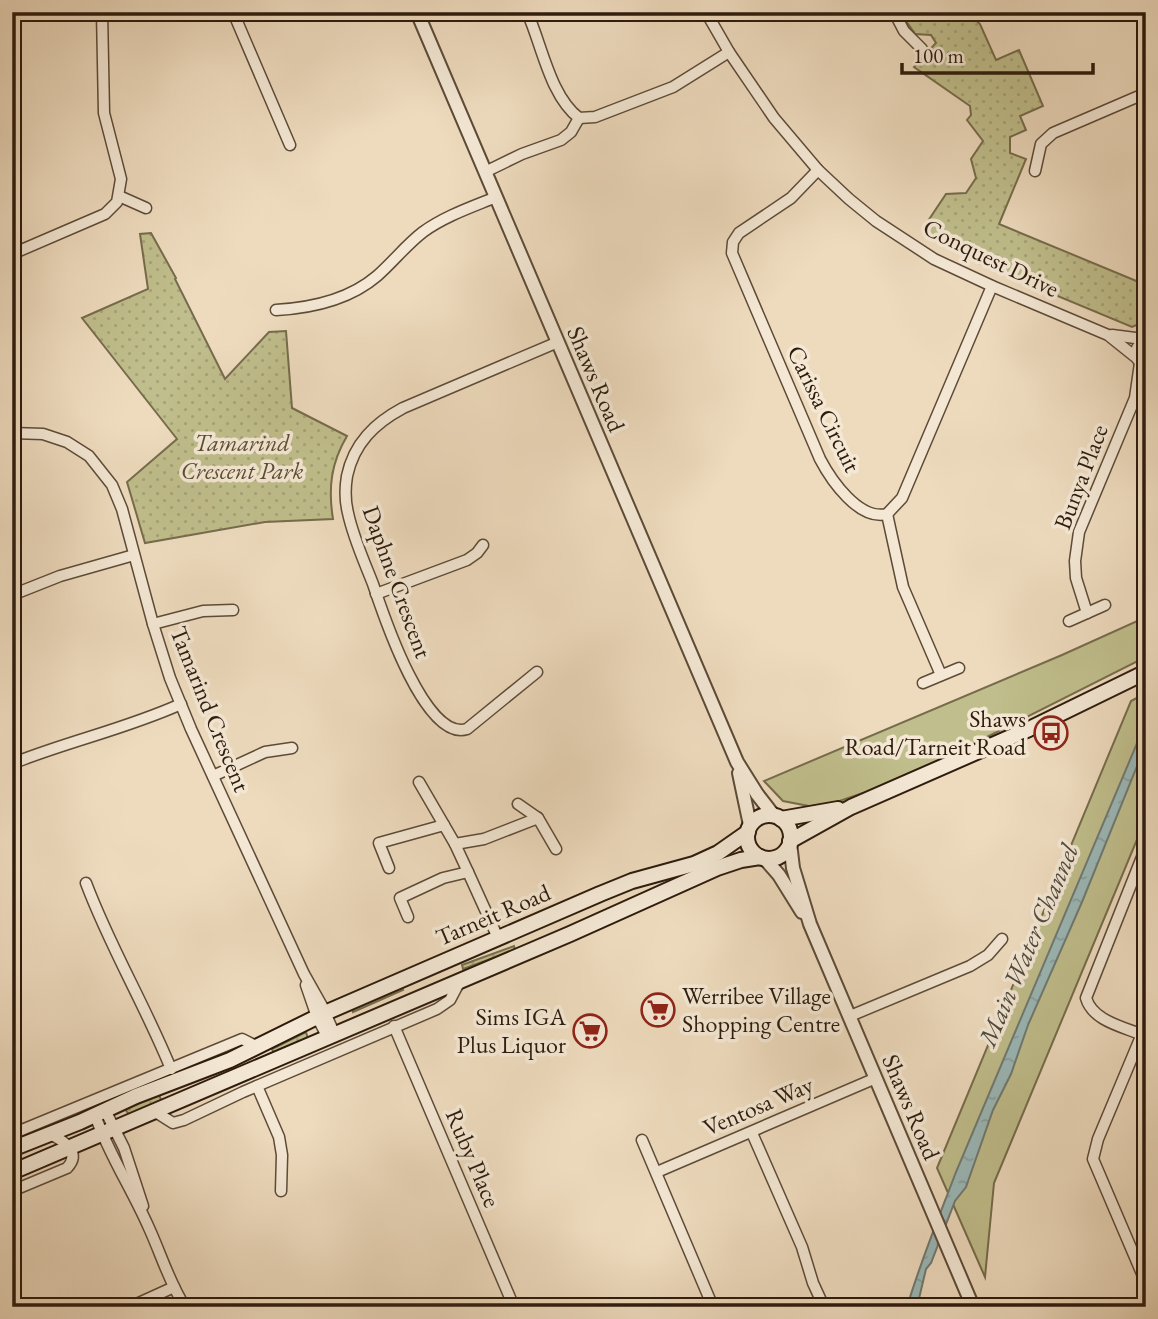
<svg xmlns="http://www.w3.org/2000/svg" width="1158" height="1319" font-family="'EB Garamond',serif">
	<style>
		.grass { fill: #c0be8c; stroke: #766c4c; stroke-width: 2 }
		.park { fill: url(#park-dots); stroke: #766c4c; stroke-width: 2 }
		.water { fill: url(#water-ripples); stroke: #6f7a73; stroke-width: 2 }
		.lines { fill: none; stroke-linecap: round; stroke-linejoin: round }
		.minor-casing { stroke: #5d4b38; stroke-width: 13 }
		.tertiary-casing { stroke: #5d4b38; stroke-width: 16 }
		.secondary-casing { stroke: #2d1b0c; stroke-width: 18 }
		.minor { stroke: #f4e8d5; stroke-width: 10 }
		.tertiary { stroke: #f4e8d5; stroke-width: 12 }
		.secondary { stroke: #f4e8d5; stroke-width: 14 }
		.labels { text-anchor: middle; stroke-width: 7; stroke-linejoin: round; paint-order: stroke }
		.street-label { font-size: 24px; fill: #2d1b0c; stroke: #f4e8d5 }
		.park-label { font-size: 24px; font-style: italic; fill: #594c32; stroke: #f4e8d5 }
		.poi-label { font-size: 24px; fill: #2d1b0c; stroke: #f4e8d5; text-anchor: end }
		.water-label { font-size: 26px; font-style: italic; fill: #4e4a40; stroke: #f4e8d5 }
	</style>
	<defs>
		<pattern id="park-dots" width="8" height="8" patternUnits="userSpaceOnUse" patternTransform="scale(1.75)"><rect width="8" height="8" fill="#c0be8c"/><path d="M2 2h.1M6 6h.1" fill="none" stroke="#a5a378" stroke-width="1.8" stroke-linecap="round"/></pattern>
		<pattern id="water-ripples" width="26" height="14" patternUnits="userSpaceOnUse" patternTransform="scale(1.75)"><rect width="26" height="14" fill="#9bb9b8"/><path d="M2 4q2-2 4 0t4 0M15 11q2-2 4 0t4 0" fill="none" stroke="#869e9d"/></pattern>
	</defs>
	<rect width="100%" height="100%" fill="#eedbbe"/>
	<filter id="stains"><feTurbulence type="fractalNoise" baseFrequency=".00286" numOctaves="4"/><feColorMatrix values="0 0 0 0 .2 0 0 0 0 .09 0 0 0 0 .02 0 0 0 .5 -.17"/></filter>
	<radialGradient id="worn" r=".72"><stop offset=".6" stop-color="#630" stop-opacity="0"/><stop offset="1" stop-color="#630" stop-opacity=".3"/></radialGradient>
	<g class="grass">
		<path d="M1146 617V657L941 760 866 792 819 808 783 801 764 781 1062 655Z"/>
		<path d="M1146 693V818L994 1183 985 1277 937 1168 1131 701Z"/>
	</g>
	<g class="park">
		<path d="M900 12H958L971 16 980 24 996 60 1019 50 1043 106 1020 116 1026 130 1010 137V153L1026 159 999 224 1146 285V321L1132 327 976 262 926 235 924 227 946 194 966 193 976 178 971 159 983 141 967 120 971 115 970 106 914 67 936 43 931 35 915 34Z"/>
		<path d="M151 233 176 278 175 279 225 379 269 332 286 331 292 408 347 436C331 463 328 488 333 519L265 522 145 543 127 482 177 439 82 318 148 289 140 234Z"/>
		<path d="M514 946 515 950 463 969 462 965Z"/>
		<path d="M402 987 403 990 353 1012 352 1008Z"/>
		<path d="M306 1032 308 1039 274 1054 272 1049Z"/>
		<path d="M159 1095 162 1102 130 1116 125 1109Z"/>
	</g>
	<path class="water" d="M1146 722V744L1082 902 1028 1025 1011 1074 993 1110 966 1187 955 1201 931 1263 926 1269 917 1307H907C921 1260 939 1217 956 1172Z"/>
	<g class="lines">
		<defs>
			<g id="minor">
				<path d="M233 12 290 145"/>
				<path d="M527 12C542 45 550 96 579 118L595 117 673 87 729 52"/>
				<path d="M706 12 729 52 774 118 818 170 849 199 876 221 934 259 992 286 1108 335 1138 359"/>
				<path d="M894 12 904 31 922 49"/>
				<path d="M818 170 791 198 739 233 733 242 732 253 820 459C831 480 859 521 887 514L902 498 992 286"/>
				<path d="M1035 171 1041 144 1053 133 1146 93"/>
				<path d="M485 172 522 154 561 140 571 132 579 118"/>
				<path d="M119 196 146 208"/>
				<path d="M12 254 105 214 117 202 121 179 104 113 102 12"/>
				<path d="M276 310C311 308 349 300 377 276 393 262 406 245 423 232 445 216 472 207 496 197"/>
				<path d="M1112 335 1143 339"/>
				<path d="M1138 360 1137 348 1146 337"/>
				<path d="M12 433 43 434 67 442 89 456 112 485 122 509 153 624 170 678 191 729 304 974 322 1006 335 1035"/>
				<path d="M887 514 903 587 941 675"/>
				<path d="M376 594 467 560 477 553 483 545"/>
				<path d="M12 595 60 576 134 555"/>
				<path d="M1087 613 1076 578 1075 561 1079 532 1135 398 1140 363"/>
				<path d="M1069 621 1105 605"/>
				<path d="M153 624 203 611 233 610"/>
				<path d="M537 672 467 729C425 742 383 614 373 584 364 561 353 537 348 513 345 501 345 488 347 476 354 443 375 423 403 408L558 342"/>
				<path d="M923 683 959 668"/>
				<path d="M19 761C73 740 128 728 181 704"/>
				<path d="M213 776 265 752 292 748"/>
				<path d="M419 782 444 825"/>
				<path d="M518 804 538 818"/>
				<path d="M389 868 379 843 444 825 455 844"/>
				<path d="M468 872 455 844 484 839 538 818 556 849"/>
				<path d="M86 883C110 947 145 1005 171 1069"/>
				<path d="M408 917 400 898 443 878 468 872 498 938"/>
				<path d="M306 985 317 1017 328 1038"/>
				<path d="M850 1016 970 966 988 955 1002 939"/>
				<path d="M394 1026 514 1307"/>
				<path d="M1142 1034 1098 1139 1093 1159 1146 1283"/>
				<path d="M1145 1036C1125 1027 1093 1022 1086 998L1146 847"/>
				<path d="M257 1086 279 1137 282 1155 281 1191"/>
				<path d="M105 1110 124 1148 143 1206"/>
				<path d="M154 1111 173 1123 184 1120 243 1092 437 1009 450 1000 460 981"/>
				<path d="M95 1115C109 1155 132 1189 149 1228 161 1254 169 1282 185 1307"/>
				<path d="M12 1116 19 1131"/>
				<path d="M752 1133 802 1247 813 1283 824 1307"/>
				<path d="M12 1134 242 1039 258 1047"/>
				<path d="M642 1140 713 1307"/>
				<path d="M657 1172 876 1078"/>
				<path d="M12 1191 67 1168C82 1152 64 1141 50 1134"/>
				<path d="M130 1307 174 1287"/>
			</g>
			<g id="tertiary">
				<path d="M417 12 737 762 757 794 774 816"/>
				<path d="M739 773 750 825"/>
				<path d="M790 843 793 868 810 924 973 1307"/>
				<path d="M765 859 779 875 802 912"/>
			</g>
			<g id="secondary">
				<circle cx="769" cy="837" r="22"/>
				<path d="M781 819 838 809"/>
				<path d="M790 841 851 807 1029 729 1146 672"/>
				<path d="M12 1149 80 1122 136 1096 230 1060 325 1013 600 894 632 881 694 864 718 853 748 832"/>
				<path d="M12 1172 570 934 717 868 741 860 760 857"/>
			</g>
		</defs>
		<use href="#minor" class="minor-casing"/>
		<use href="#tertiary" class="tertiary-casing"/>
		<use href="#secondary" class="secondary-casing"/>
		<use href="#minor" class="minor"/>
		<use href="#tertiary" class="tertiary"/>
		<use href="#secondary" class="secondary"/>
	</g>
	<defs>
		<symbol id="bus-ring" viewBox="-11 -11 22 22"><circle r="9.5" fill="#f4e8d5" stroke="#8f2418" stroke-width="1.5"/><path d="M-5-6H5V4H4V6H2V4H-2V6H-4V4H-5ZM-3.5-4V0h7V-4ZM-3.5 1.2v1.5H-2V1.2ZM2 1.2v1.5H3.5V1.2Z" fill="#8f2418"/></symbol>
		<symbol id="supermarket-ring" viewBox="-11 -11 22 22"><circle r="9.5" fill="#f4e8d5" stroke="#8f2418" stroke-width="1.5"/><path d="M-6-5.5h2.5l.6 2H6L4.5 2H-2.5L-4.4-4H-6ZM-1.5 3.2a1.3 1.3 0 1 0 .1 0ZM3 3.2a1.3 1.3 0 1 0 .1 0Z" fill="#8f2418"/></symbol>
	</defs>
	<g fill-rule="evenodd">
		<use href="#bus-ring" x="1032" y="714" width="38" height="38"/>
		<use href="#supermarket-ring" x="639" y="991" width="38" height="38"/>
		<use href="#supermarket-ring" x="571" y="1012" width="38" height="38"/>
	</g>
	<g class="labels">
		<g class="street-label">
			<text transform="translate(991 258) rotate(26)" y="8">Conquest Drive</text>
			<text transform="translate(596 379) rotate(67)" y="8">Shaws Road</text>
			<text transform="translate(824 409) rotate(64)" y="8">Carissa Circuit</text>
			<text transform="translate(1081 477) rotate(-69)" y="8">Bunya Place</text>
			<text transform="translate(397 582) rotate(70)" y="8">Daphne Crescent</text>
			<text transform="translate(210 709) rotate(68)" y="8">Tamarind Crescent</text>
			<text transform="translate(493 915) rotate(-23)" y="8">Tarneit Road</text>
			<text transform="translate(758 1106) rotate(-23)" y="8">Ventosa Way</text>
			<text transform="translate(911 1107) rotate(67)" y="8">Shaws Road</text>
			<text transform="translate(473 1158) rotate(67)" y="8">Ruby Place</text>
		</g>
		<g class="park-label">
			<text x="242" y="451">Tamarind<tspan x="242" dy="28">Crescent Park</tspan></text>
		</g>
		<g class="poi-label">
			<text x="1026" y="727">Shaws<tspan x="1026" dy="28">Road/Tarneit Road</tspan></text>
			<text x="682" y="1004" text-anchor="start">Werribee Village<tspan x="682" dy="28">Shopping Centre</tspan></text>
			<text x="566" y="1025">Sims IGA<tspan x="566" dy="28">Plus Liquor</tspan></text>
		</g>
		<g class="water-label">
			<text transform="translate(1028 945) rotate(-67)" y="9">Main Water Channel</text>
		</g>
	</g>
	<rect width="1158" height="1319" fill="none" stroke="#eedbbe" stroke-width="42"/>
	<rect x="14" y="14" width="1130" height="1291" fill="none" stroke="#2d1b0c" stroke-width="3.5"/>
	<rect x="21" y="21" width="1116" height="1277" fill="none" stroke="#2d1b0c" stroke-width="2"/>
	<path d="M902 63v10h191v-10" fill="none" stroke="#2d1b0c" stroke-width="3.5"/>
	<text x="913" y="63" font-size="21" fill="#2d1b0c" stroke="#f4e8d5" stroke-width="5" paint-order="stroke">100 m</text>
	<rect width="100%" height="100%" filter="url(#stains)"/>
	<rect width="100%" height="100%" fill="url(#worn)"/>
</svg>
